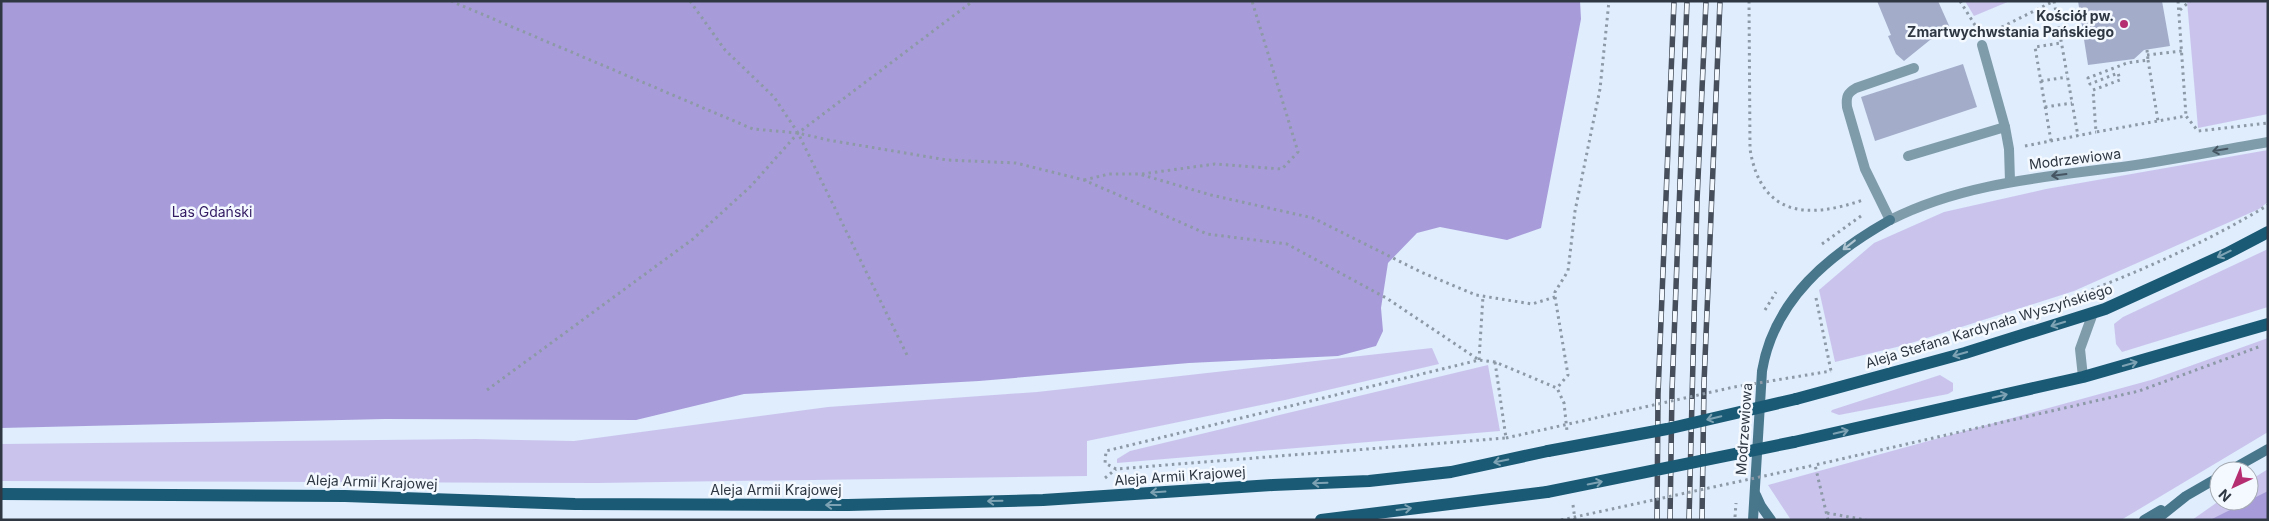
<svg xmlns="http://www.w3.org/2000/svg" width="2269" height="521" font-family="Inter,sans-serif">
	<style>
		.green { fill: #cac4ed }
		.forest { fill: #a79cd9 }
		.building { fill: #a3adca }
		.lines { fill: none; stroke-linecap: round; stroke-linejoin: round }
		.path { stroke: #8d99a6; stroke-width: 3; stroke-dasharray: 2.5 4; stroke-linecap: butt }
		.lane { stroke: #7f9cab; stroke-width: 10 }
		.street { stroke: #7f9cab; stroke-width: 10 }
		.secondary { stroke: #48768b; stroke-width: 10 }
		.primary { stroke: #1b5a74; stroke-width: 12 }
		.rail-casing { stroke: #454e5a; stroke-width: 5.5 }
		.rail { stroke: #f4f9ff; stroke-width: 4; stroke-dasharray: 11; stroke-linecap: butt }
		.path-bridge { stroke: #8d99a6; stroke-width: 3; stroke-dasharray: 2.5 4; stroke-linecap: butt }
		.primary-bridge { stroke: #1b5a74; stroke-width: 12 }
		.oneway { stroke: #465562 }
		.oneway2 { stroke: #afc5d1 }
		.oneway3 { stroke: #7da2b3 }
		.poi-dot { fill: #b52e71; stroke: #f4f9ff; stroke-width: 2 }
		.labels { text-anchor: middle; stroke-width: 5; stroke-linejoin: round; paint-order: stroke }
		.poi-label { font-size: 14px; font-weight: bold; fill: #2e3742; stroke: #f4f9ff; text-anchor: end }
		.street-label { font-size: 14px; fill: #2e3742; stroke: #f4f9ff }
		.park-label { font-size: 14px; fill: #321b62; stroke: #f4f9ff }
	</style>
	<rect width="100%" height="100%" fill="#dfedfd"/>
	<g class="green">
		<path d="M1965 1H2010L1974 16Z"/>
		<path d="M2187 1H2268V114L2198 128Z"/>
		<path d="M2268 150V202L2259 209 2074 291 1905 345 1835 362 1819 290 1874 243 1944 212 2046 189Z"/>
		<path d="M2268 249V307L2122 352 2116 344 2114 324 2123 317Z"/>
		<path d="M2268 338V432L2121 520H1791L1768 485 2151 380Z"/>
		<path d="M1432 348 1439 364 1285 400 1087 441V476L597 483 1 481V444L476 439 574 441 828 407 1037 392Z"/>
		<path d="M1488 365 1500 431 1117 463V459L1130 451Z"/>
		<path d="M1940 375 1953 383V391L1948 394 1839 415 1831 412 1832 410Z"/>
		<path d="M2268 469V520H2192L2219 501H2249V481Z"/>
	</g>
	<g class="forest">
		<path d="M1 1H1580L1581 19 1541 228 1507 240 1440 227 1417 233 1388 263 1381 308 1383 331 1376 346 1338 356 1189 363 979 381 744 394 636 420 385 419 1 428Z"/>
		<path d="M2268 491V520H2210Z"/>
	</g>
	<g class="building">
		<path d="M1877 1H1938L1951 30 1930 40 1904 61 1896 54 1888 36 1891 35Z"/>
		<path d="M2078 1H2162L2170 46 2144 50 2134 59 2088 65Z"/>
		<path d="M1963 64 1977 107 1875 141 1861 97Z"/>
	</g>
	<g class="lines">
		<g class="path">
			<path d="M451 1 753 129 798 133 828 140 947 160 1016 163 1084 180 1207 234 1287 244 1388 299 1479 360"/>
			<path d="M690 1 725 50 774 97 798 133 907 355"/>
			<path d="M1749 1 1750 149C1761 217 1808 219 1863 200"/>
			<path d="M1960 1 1978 30"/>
			<path d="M2054 1 2078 136"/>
			<path d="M2178 1 2186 116"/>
			<path d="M2180 10 2190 1"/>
			<path d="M1990 33 2054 1"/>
			<path d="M2147 50 2148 60 2127 63 2088 78 2090 84 2118 73 2120 80 2093 90 2096 132 2186 116 2198 131 2268 123"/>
			<path d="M2147 55 2182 51"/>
			<path d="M2148 60 2158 121"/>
			<path d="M2041 81 2067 77"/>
			<path d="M2045 107 2072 103"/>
			<path d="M2051 141 2035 47 2061 43"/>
			<path d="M2025 146 2096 132"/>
			<path d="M1142 174 1215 164 1282 169 1298 152 1252 1"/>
			<path d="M1084 180 1109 174H1139L1211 195 1313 218 1421 272 1476 295 1532 304 1555 297V292L1568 271 1575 211 1600 89 1609 1"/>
			<path d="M1822 244 1861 216"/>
			<path d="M1555 297 1568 375 1557 388"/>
			<path d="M1816 298 1831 371H1832"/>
			<path d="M2049 306C2124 278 2199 247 2268 205"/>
			<path d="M1765 310 1776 292"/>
			<path d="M1479 360 1483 296"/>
			<path d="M1495 362 1506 438 1116 469 1105 463 1106 451 1479 360 1495 362 1557 388 1564 403 1567 431"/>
			<path d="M487 390 693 239 751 186 798 133 973 1"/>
			<path d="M1105 478 1116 469"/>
			<path d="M1573 505 1575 520"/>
			<path d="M1827 513 1866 520"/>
			<path d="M1735 517 1736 503"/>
			<path d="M1828 520 1815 465 2139 391 2261 346"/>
		</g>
		<g class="lane">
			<path d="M1982 45 2005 127"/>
			<path d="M1908 156 2005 127 2009 149 2010 181"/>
			<path d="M1890 220 1865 169 1847 107C1846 97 1847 93 1856 88L1914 68"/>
		</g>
		<g class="street">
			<path d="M1890 220C1965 182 2048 177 2129 166 2176 159 2222 150 2268 142"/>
			<path d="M2083 377 2080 349 2093 313"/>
		</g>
		<g class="secondary">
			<path d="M2229 471 2268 449"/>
			<path d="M1756 495 1761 506 1771 520"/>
			<path d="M1753 520 1762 371C1774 299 1830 254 1890 220"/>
			<path d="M2144 520 2161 510"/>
			<path d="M2156 520 2186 496 2219 477"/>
		</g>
		<g class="primary">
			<path d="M1796 399 1965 353 2105 309 2226 254 2268 232"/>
			<path d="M1794 442 2083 377 2268 324"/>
			<path d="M1 494 345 496 575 504 848 505 1043 500 1273 485 1369 481 1451 472 1548 451"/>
			<path d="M1321 520 1547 492"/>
		</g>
		<defs>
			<g id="rail">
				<path d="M1657 520 1658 394 1674 1"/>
				<path d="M1670 520 1672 391 1687 1"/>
				<path d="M1689 520 1697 201 1706 1"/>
				<path d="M1702 520 1704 383 1720 1"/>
			</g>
		</defs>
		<use href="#rail" class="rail-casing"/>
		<use href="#rail" class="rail"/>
		<g class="path-bridge">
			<path d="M1506 438 1734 387 1831 371"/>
			<path d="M1561 520 1815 465"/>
		</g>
		<g class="primary-bridge">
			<path d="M1548 451 1667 429 1796 399"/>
			<path d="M1547 492 1794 442"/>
		</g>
	</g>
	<defs><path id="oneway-shaft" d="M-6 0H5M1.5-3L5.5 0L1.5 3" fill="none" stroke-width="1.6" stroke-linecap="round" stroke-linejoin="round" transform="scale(1.25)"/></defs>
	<g class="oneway">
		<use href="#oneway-shaft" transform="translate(2220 150) rotate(170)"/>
		<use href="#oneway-shaft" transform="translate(2059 175) rotate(173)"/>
	</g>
	<use class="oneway2" href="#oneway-shaft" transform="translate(1849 245) rotate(142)"/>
	<g class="oneway3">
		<use href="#oneway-shaft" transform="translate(2224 254) rotate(154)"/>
		<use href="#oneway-shaft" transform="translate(2058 324) rotate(163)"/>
		<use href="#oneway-shaft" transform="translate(1960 354) rotate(164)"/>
		<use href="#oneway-shaft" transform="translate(2130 364) rotate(-16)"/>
		<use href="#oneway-shaft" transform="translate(2000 396) rotate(-13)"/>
		<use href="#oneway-shaft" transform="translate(1714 418) rotate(167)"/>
		<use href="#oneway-shaft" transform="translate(1841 432) rotate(-13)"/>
		<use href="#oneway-shaft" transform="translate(1501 461) rotate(168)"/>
		<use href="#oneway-shaft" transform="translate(1320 483) rotate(178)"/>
		<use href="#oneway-shaft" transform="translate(1595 483) rotate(-11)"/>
		<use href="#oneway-shaft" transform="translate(1158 492) rotate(176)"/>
		<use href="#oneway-shaft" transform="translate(995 501) rotate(179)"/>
		<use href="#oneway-shaft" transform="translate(833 505) rotate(-180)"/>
		<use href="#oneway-shaft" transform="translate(1404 509) rotate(-7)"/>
	</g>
	<circle class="poi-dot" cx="2124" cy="24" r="5"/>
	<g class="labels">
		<g class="poi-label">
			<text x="2114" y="21">Kościół pw.<tspan x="2114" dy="16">Zmartwychwstania Pańskiego</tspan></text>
		</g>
		<g class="street-label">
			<text transform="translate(2075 159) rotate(-7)" y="5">Modrzewiowa</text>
			<text transform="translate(1989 326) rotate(-17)" y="5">Aleja Stefana Kardynała Wyszyńskiego</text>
			<text transform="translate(1744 429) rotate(-86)" y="5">Modrzewiowa</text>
			<text transform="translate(1180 476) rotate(-4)" y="5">Aleja Armii Krajowej</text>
			<text transform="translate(372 482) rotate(2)" y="5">Aleja Armii Krajowej</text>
			<text x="776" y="495">Aleja Armii Krajowej</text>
		</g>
		<g class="park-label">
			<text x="212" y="217">Las Gdański</text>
		</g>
	</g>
	<rect width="2269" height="521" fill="none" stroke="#2e3742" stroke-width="5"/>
	<g transform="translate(2234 486) rotate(224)"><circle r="24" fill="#f4f9ff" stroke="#a5abb3"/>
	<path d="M0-4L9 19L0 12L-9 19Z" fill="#b52e71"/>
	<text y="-8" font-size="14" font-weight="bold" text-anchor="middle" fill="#2e3742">N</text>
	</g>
</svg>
